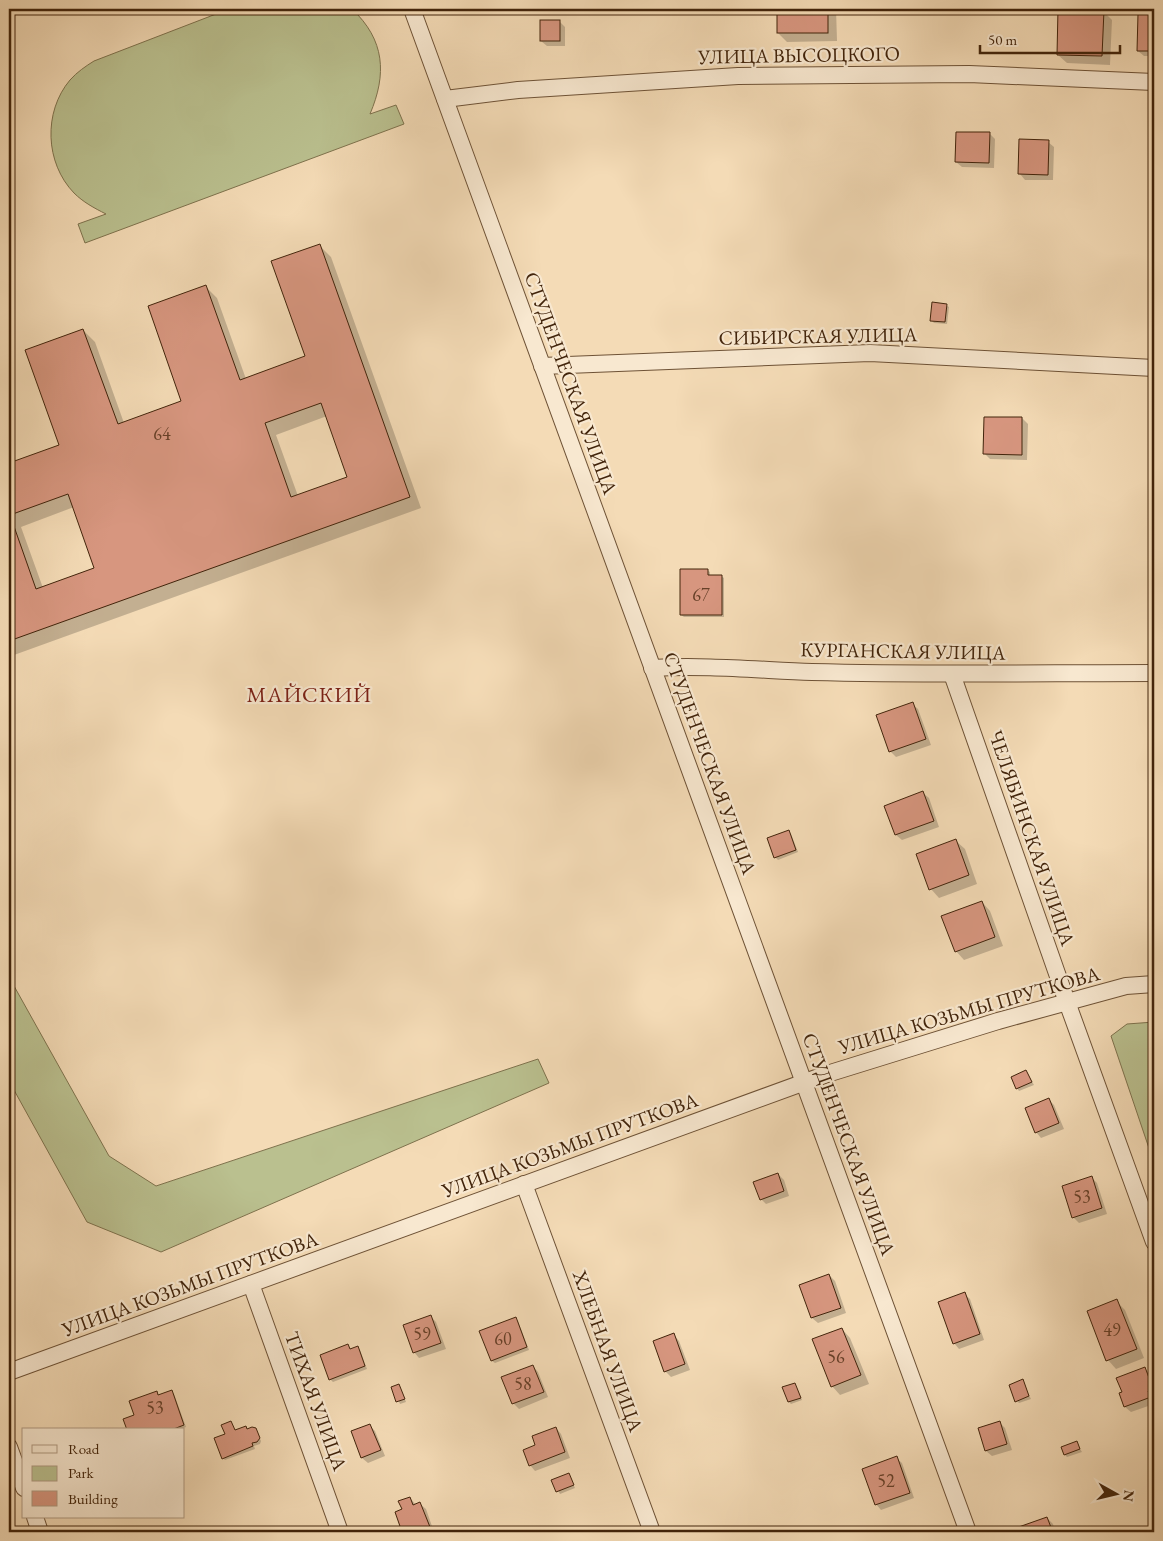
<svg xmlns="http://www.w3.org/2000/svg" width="1163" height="1541" font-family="'EB Garamond',serif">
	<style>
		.green { fill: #bac08f; stroke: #7e724d }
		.shadow { fill: #0003; fill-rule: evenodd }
		.building { fill: #d7967f; stroke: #42240b; fill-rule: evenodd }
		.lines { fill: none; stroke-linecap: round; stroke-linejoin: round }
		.minor-casing { stroke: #6e5236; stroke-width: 18 }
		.minor { stroke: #f8e8d0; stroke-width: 16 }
		.labels { text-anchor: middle; stroke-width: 4.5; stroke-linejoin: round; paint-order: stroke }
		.number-label { font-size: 18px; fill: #674028 }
		.street-label { font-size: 20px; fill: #42240b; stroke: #f8e8d0 }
		.quarter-label { font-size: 22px; letter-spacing: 1px; fill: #7a1f14; stroke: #f8e8d0 }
	</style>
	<rect width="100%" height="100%" fill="#f4dbb6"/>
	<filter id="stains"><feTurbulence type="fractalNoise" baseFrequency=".004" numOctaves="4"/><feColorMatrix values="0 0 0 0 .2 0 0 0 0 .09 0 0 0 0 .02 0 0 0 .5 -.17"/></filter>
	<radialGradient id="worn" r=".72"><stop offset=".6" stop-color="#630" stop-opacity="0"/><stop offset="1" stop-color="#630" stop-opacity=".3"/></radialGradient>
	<g class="green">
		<path d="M229 9H352C385 40 387 74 370 114L396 105 404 124 85 243 78 224 106 214C94 208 83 202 74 193 45 163 43 112 70 80 77 72 86 66 94 61Z"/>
		<path d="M9 977 109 1156 156 1186 538 1059 549 1083 161 1252 87 1222 9 1081Z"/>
		<path d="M1154 1022V1163L1111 1036 1127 1024Z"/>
	</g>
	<g class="shadow">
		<path d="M778 9H836L837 41 787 42 778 33Z"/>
		<path d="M1103 11 1112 20 1110 65 1067 63 1058 55Z"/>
		<path d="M1139 15H1154V56H1144L1138 51Z"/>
		<path d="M560 22 565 27V46H547L541 41Z"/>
		<path d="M990 134 995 139 994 168 962 167 956 162Z"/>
		<path d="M1048 142 1054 147 1053 180H1025L1020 174Z"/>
		<path d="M319 245 331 257 421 508 14 655 9 650V464L61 445 83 330 95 342 124 423 183 401 205 286 217 298 246 379 307 357ZM327 416 349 478 298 496 276 435ZM74 507 96 569 43 588 21 527Z"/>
		<path d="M946 305 949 307 947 324 934 323 931 320Z"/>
		<path d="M1022 418 1028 424 1027 460 990 459 985 454Z"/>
		<path d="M707 570 710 572V576H721L724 578V617H684L681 615Z"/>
		<path d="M912 704 918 709 931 745 896 757 890 751Z"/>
		<path d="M923 793 929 798 939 827 902 840 896 835 886 806Z"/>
		<path d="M788 831 791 834 798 852 778 860 775 857Z"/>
		<path d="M956 841 965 849 977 884 939 898 931 889Z"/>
		<path d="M982 902 990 911 1003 946 964 960 956 951Z"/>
		<path d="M1026 1071 1034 1085 1019 1091 1017 1088Z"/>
		<path d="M1049 1100 1054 1105 1064 1129 1041 1138 1036 1132Z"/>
		<path d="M778 1174 784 1180 789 1196 766 1204 761 1199Z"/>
		<path d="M1092 1178 1097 1183 1107 1214 1079 1223 1073 1217Z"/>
		<path d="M829 1275 835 1281 846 1313 818 1323 812 1318Z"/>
		<path d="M964 1294 970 1299 984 1340 959 1349 954 1343Z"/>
		<path d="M1116 1301 1125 1310 1144 1358 1116 1369 1108 1360Z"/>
		<path d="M430 1316 436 1322 446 1349 419 1358 414 1352Z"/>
		<path d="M515 1318 518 1321 529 1350 495 1363 492 1361 481 1332Z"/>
		<path d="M842 1329 850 1338 869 1384 840 1395 832 1386Z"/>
		<path d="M674 1335 679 1341 690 1370 671 1377 665 1371Z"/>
		<path d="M348 1345 351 1350 358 1348 360 1350 367 1369 333 1382 330 1379Z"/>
		<path d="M533 1366 538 1372 548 1397 519 1409 513 1403Z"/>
		<path d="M1144 1368 1150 1374 1154 1385V1396L1153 1397 1154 1404 1131 1412 1125 1407 1120 1394Z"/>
		<path d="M1022 1381 1031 1399 1019 1403 1017 1401Z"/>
		<path d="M795 1384 802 1400 791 1404 789 1402Z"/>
		<path d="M399 1385 406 1402 400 1404 393 1387Z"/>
		<path d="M171 1391 174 1394 186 1427 178 1430H129L156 1393 159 1396Z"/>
		<path d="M999 1422 1005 1428 1012 1450 992 1456 986 1451 979 1429Z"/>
		<path d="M231 1423 236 1431 255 1429 261 1441 260 1444 254 1446 255 1449 225 1460 223 1458 226 1435Z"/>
		<path d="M369 1425 375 1431 385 1456 368 1463 362 1458 352 1432Z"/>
		<path d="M556 1428 561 1434 570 1458 535 1471 530 1465 537 1446Z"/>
		<path d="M1076 1442 1082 1452 1067 1457 1065 1455Z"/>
		<path d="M896 1458 902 1463 914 1498 881 1510 876 1504Z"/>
		<path d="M568 1474 575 1488 560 1494 552 1480Z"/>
		<path d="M410 1498 416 1505 420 1504 426 1509 434 1532H404L396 1512 403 1510Z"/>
		<path d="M1047 1518 1053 1524 1055 1532H1016L1015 1530Z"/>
	</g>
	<g class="building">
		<rect x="777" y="9" width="51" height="24"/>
		<path d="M1058 9 1104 10 1102 56 1057 55Z"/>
		<path d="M1138 14H1154V51H1137Z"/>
		<rect x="540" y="20" width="20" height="21"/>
		<path d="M956 132H990L989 163 955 162Z"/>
		<path d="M1019 139 1049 140 1048 175 1018 174Z"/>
		<path d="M320 244 410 497 9 641V463L59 445 25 350 83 329 118 424 181 401 148 306 206 285 240 380 305 356 271 261ZM321 403 347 477 291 497 265 423ZM68 494 94 568 36 589 10 515Z"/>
		<path d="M932 302 947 304 945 322 930 321Z"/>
		<path d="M984 417H1022V455L983 454Z"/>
		<path d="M680 569H708V575H722V615H680Z"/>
		<path d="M913 702 926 739 889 752 876 715Z"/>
		<path d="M923 791 934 821 895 835 884 806Z"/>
		<path d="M789 830 796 850 774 858 767 838Z"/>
		<path d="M956 839 969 875 929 890 916 854Z"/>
		<path d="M982 901 995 937 955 952 941 916Z"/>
		<path d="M1026 1070 1032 1082 1016 1089 1011 1077Z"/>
		<path d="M1049 1098 1059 1123 1035 1133 1025 1108Z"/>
		<path d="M778 1173 784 1191 760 1200 753 1182Z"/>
		<path d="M1092 1176 1102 1208 1072 1218 1062 1186Z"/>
		<path d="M829 1274 841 1308 811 1318 799 1285Z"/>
		<path d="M965 1292 980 1334 953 1344 938 1302Z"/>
		<path d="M1117 1299 1137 1349 1106 1361 1087 1311Z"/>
		<path d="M431 1315 441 1343 413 1353 403 1325Z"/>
		<path d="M516 1317 527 1347 491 1361 479 1331Z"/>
		<path d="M842 1328 861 1375 831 1387 812 1339Z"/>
		<path d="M674 1333 685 1364 664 1372 653 1341Z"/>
		<path d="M348 1344 350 1349 358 1346 365 1366 329 1380 320 1355Z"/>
		<path d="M533 1365 544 1392 512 1404 501 1377Z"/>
		<path d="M1145 1367 1153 1389 1148 1391 1151 1397 1124 1407 1119 1393 1122 1392 1116 1378Z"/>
		<path d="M1023 1379 1029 1396 1015 1402 1009 1385Z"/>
		<path d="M795 1383 801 1398 788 1402 782 1387Z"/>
		<path d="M399 1384 405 1399 396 1402 391 1387Z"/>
		<path d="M172 1390 184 1425 171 1430H127L123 1419 134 1415 129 1401 157 1391 158 1395Z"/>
		<path d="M231 1421 235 1430 246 1426 247 1429 252 1427 256 1428 260 1438 257 1442 252 1443 253 1446 222 1459 214 1438 225 1434 221 1425Z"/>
		<path d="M1000 1421 1007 1444 985 1451 978 1428Z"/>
		<path d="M370 1424 381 1450 361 1458 351 1431Z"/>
		<path d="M556 1427 565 1452 529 1466 523 1450 535 1445 532 1436Z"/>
		<path d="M1077 1441 1080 1449 1064 1455 1061 1447Z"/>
		<path d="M897 1456 910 1493 875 1505 862 1469Z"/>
		<path d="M569 1473 574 1485 556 1492 551 1480Z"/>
		<path d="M410 1497 413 1505 420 1502 432 1532H402L395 1512 402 1509 398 1501Z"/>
		<path d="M1047 1517 1052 1530 1046 1532H1015L1013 1529Z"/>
	</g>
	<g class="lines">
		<defs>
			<g id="minor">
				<path d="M412 9 968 1532"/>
				<path d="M445 99 518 90 738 76 969 74 1154 82"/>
				<path d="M542 366 870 353 1154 368"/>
				<path d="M652 668C705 665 759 670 812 672 926 675 1040 673 1154 673"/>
				<path d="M952 674 1067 1002 1154 1242"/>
				<path d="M524 1184 652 1532"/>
				<path d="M251 1284 340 1532"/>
				<path d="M9 1372 827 1074 998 1021 1126 986 1154 984"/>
				<path d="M9 1447 24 1488"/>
				<path d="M35 1517 40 1532"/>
			</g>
		</defs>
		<use href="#minor" class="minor-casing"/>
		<use href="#minor" class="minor"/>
	</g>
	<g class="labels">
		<g class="number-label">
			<text x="162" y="440">64</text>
			<text x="701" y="601">67</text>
			<text x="1082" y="1203">53</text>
			<text x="1112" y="1336">49</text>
			<text x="422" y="1340">59</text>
			<text x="503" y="1345">60</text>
			<text x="836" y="1363">56</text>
			<text x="523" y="1390">58</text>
			<text x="155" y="1414">53</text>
			<text x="886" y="1487">52</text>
		</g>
		<g class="street-label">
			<text transform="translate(799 55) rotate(-1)" y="7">УЛИЦА ВЫСОЦКОГО</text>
			<text transform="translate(818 336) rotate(-1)" y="7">СИБИРСКАЯ УЛИЦА</text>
			<text transform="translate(571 383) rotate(70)" y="7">СТУДЕНЧЕСКАЯ УЛИЦА</text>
			<text transform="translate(903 651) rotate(1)" y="7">КУРГАНСКАЯ УЛИЦА</text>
			<text transform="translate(710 763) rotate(70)" y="7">СТУДЕНЧЕСКАЯ УЛИЦА</text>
			<text transform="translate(1032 838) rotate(71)" y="7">ЧЕЛЯБИНСКАЯ УЛИЦА</text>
			<text transform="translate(969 1010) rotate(-16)" y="7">УЛИЦА КОЗЬМЫ ПРУТКОВА</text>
			<text transform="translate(849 1144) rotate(70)" y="7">СТУДЕНЧЕСКАЯ УЛИЦА</text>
			<text transform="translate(570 1145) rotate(-20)" y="7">УЛИЦА КОЗЬМЫ ПРУТКОВА</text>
			<text transform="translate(190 1284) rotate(-20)" y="7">УЛИЦА КОЗЬМЫ ПРУТКОВА</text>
			<text transform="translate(608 1351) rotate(70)" y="7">ХЛЕБНАЯ УЛИЦА</text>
			<text transform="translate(316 1401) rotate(70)" y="7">ТИХАЯ УЛИЦА</text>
		</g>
		<g class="quarter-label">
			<text x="309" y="702">МАЙСКИЙ</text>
		</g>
	</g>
	<rect width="1163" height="1541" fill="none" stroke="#f4dbb6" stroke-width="30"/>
	<rect x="10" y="10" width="1143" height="1521" fill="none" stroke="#42240b" stroke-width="2.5"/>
	<rect x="15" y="15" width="1133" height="1511" fill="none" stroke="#42240b"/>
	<rect x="22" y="1428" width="162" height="90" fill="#f8e8d0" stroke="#af9a81"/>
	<rect x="32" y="1445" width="25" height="8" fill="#f8e8d0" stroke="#af9a81"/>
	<text x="68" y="1454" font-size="15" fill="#42240b">Road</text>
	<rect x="32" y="1466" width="25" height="15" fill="#bac08f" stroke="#af9a81"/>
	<text x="68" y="1478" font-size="15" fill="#42240b">Park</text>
	<rect x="32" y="1491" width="25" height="15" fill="#d7967f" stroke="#af9a81"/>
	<text x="68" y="1504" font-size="15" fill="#42240b">Building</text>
	<g transform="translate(1116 1494) rotate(98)" stroke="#f8e8d0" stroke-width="4" paint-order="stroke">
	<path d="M0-4L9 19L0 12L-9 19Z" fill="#42240b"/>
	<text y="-8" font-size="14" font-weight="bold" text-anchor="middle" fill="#42240b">N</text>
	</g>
	<path d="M980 45v8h140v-8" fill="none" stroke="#42240b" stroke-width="2.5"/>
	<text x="988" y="45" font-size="15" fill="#42240b" stroke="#f8e8d0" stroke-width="4" paint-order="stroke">50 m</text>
	<rect width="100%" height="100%" filter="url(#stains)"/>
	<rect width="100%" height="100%" fill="url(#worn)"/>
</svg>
